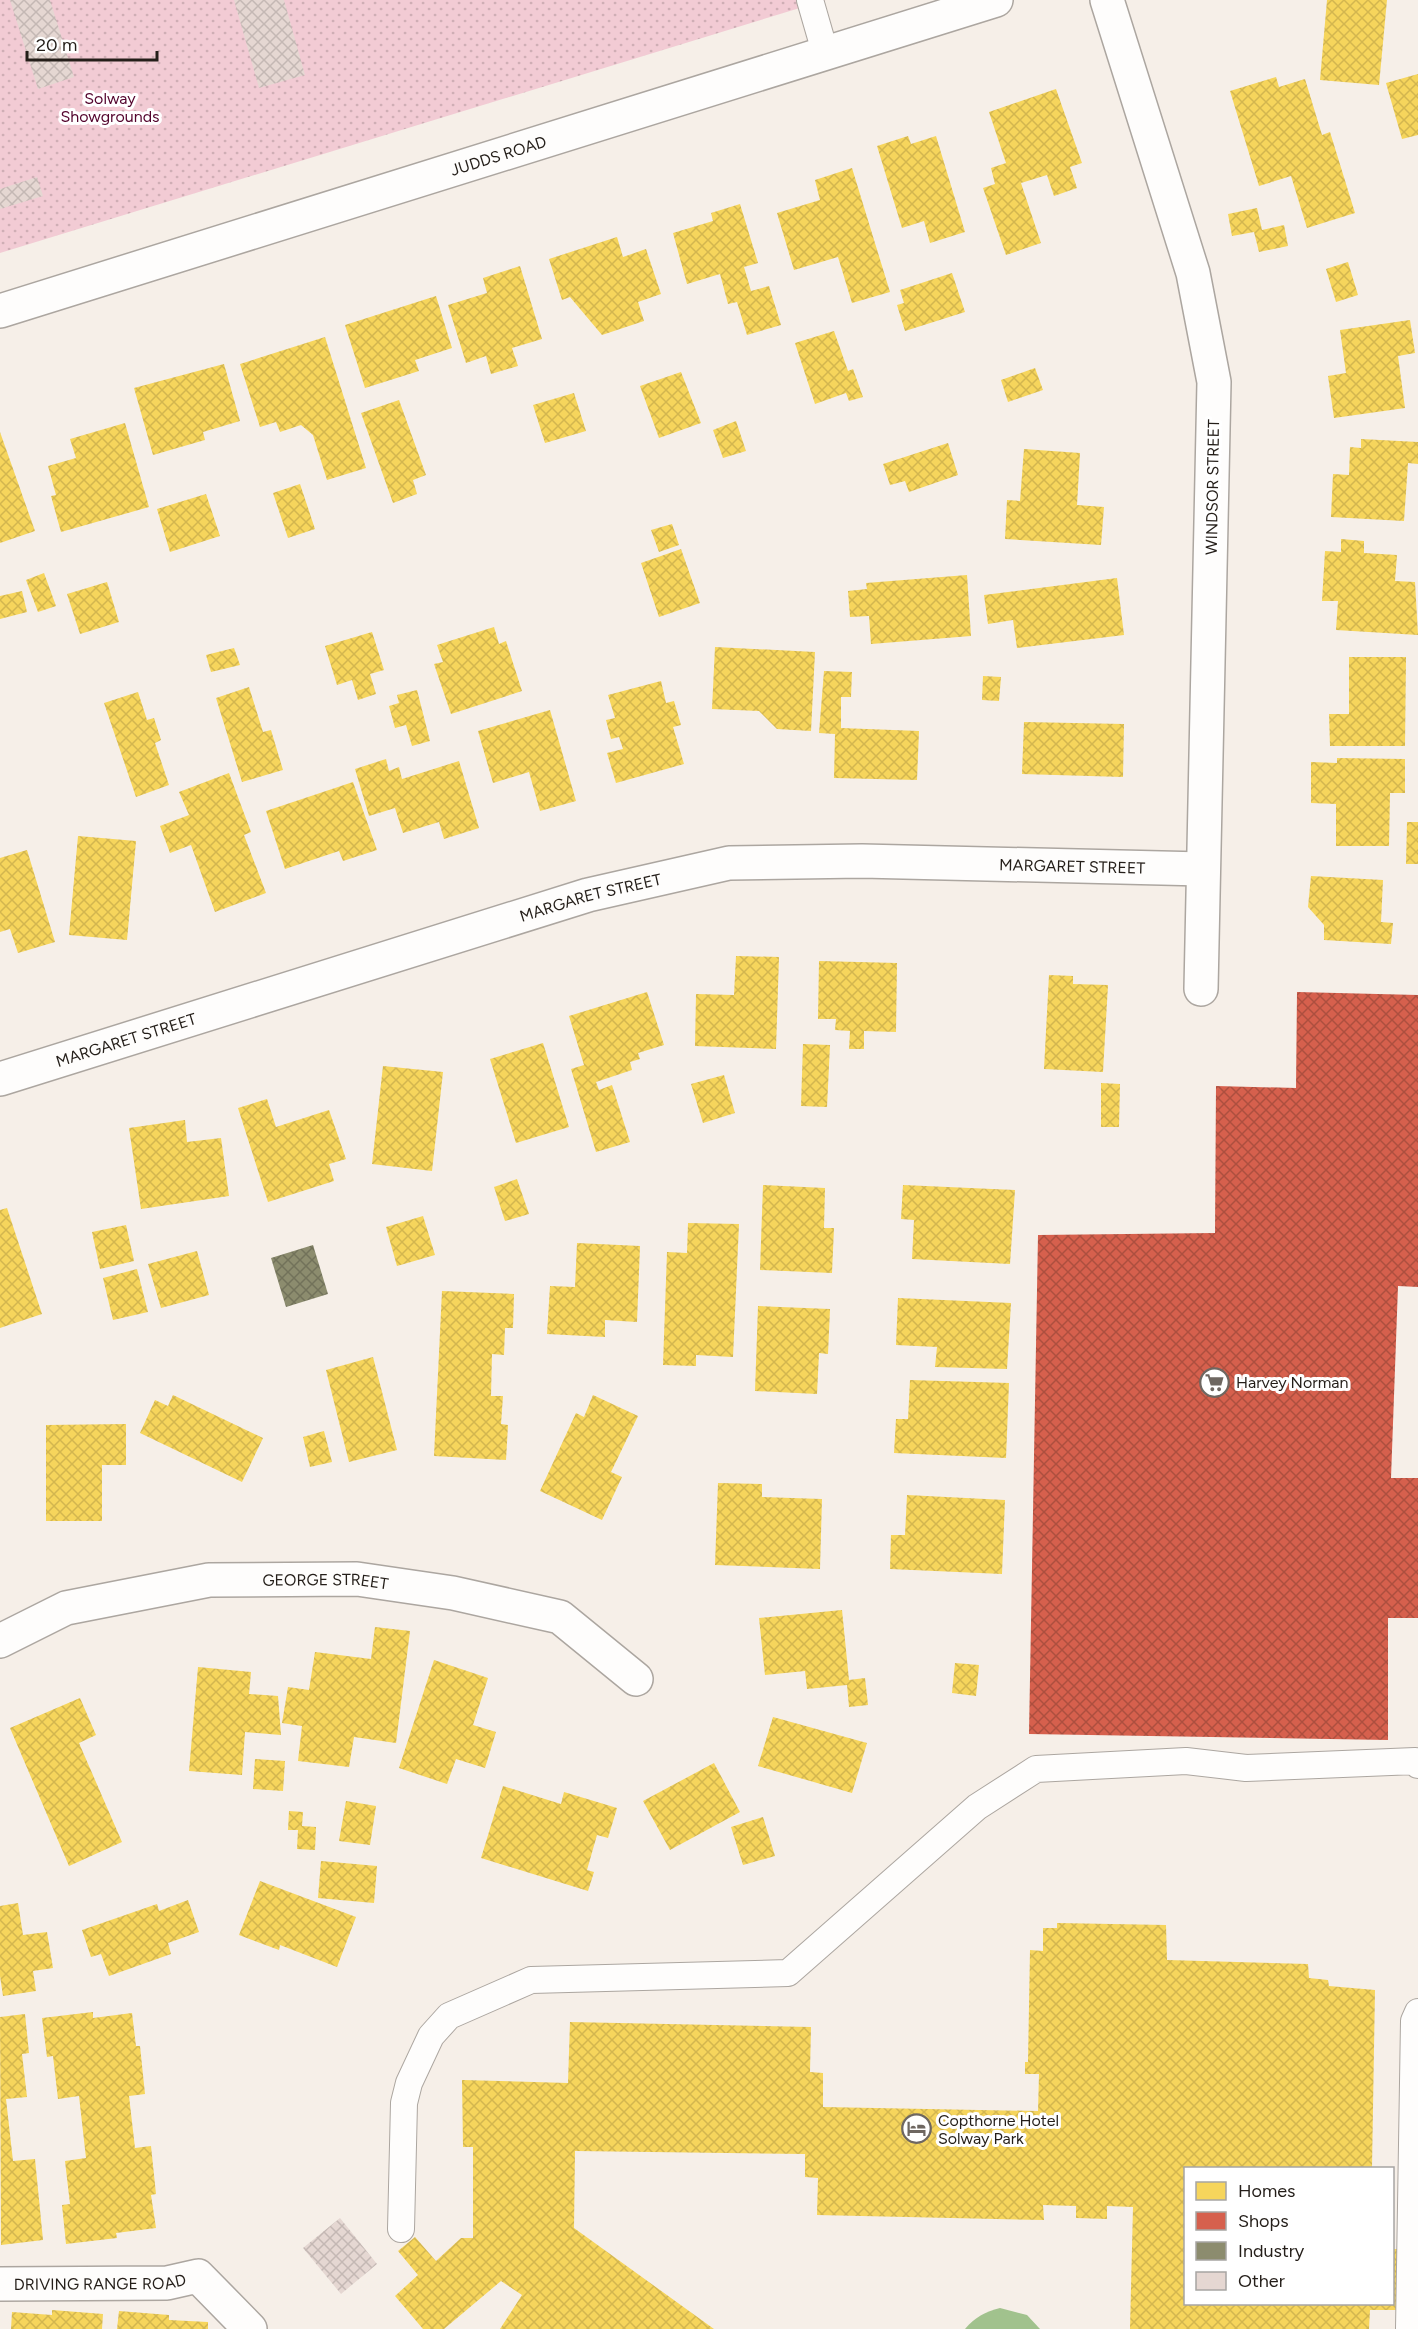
<svg xmlns="http://www.w3.org/2000/svg" width="1418" height="2329" font-family="Figtree,sans-serif">
	<style>
		.park { fill: url(#park-dots) }
		.water { fill: #a1c28d }
		.homes { fill: url(#homes-cross-hatch) }
		.shops { fill: url(#shops-cross-hatch) }
		.industry { fill: url(#industry-cross-hatch) }
		.building { fill: url(#building-cross-hatch) }
		.lines { fill: none; stroke-linecap: round; stroke-linejoin: round }
		.lane-casing { stroke: #aca6a0; stroke-width: 28 }
		.street-casing { stroke: #aca6a0; stroke-width: 36 }
		.lane { stroke: #fefdfc; stroke-width: 26 }
		.street { stroke: #fefdfc; stroke-width: 33 }
		.labels { text-anchor: middle; stroke-width: 6; stroke-linejoin: round; paint-order: stroke }
		.park-label { font-size: 16px; fill: #53042d; stroke: #fff }
		.street-label { font-size: 16px; fill: #241e19; stroke: #fff }
		.poi-label { font-size: 16px; fill: #241e19; stroke: #fff; text-anchor: start }
	</style>
	<defs>
		<pattern id="park-dots" width="8" height="8" patternUnits="userSpaceOnUse" patternTransform="scale(1.5)"><rect width="8" height="8" fill="#f2cbd4"/><path d="M2 2h.1M6 6h.1" fill="none" stroke="#cfaeb5" stroke-width="1.8" stroke-linecap="round"/></pattern>
		<pattern id="homes-cross-hatch" width="8" height="8" patternUnits="userSpaceOnUse" patternTransform="scale(1.5)"><rect width="8" height="8" fill="#f6d55c"/><path d="M0 0l8 8M0 8l8-8" fill="none" stroke="#d3b64f"/></pattern>
		<pattern id="shops-cross-hatch" width="8" height="8" patternUnits="userSpaceOnUse" patternTransform="scale(1.5)"><rect width="8" height="8" fill="#d6604d"/><path d="M0 0l8 8M0 8l8-8" fill="none" stroke="#ad4f3f"/></pattern>
		<pattern id="industry-cross-hatch" width="8" height="8" patternUnits="userSpaceOnUse" patternTransform="scale(1.5)"><rect width="8" height="8" fill="#8c8c6e"/><path d="M0 0l8 8M0 8l8-8" fill="none" stroke="#72725a"/></pattern>
		<pattern id="building-cross-hatch" width="8" height="8" patternUnits="userSpaceOnUse" patternTransform="scale(1.5)"><rect width="8" height="8" fill="#e5d7d2"/><path d="M0 0l8 8M0 8l8-8" fill="none" stroke="#c4b8b4"/></pattern>
	</defs>
	<rect width="100%" height="100%" fill="#f6efe8"/>
	<path class="park" d="M0 0H826L0 253Z"/>
	<path class="water" d="M1000 2308 1027 2315 1040 2329H965C975 2317 985 2312 1000 2308Z"/>
	<g class="homes">
		<path d="M1327 0H1387L1379 85 1320 80Z"/>
		<path d="M1418 74V135L1402 139 1386 83Z"/>
		<path d="M1276 77 1279 87 1305 79 1322 135 1330 132 1355 213 1307 228 1291 176 1259 186 1230 91Z"/>
		<path d="M1056 89 1082 163 1070 167 1077 188 1054 196 1047 175 1021 183 1041 243 1006 255 983 188 995 184 991 168 1006 163 989 112Z"/>
		<path d="M908 136 911 144 936 136 965 232 930 243 924 221 902 228 877 146Z"/>
		<path d="M852 168 890 292 852 303 838 257 794 270 777 213 820 200 815 180Z"/>
		<path d="M740 204 758 263 744 267 751 291 769 286 781 325 747 335 737 302 728 304 720 274 687 284 673 233 713 221 711 213Z"/>
		<path d="M1257 208 1262 230 1284 225 1288 246 1259 252 1254 232 1232 236 1228 214Z"/>
		<path d="M617 237 623 257 646 249 661 294 638 302 644 321 602 335 570 297 562 300 549 259Z"/>
		<path d="M1348 262 1358 295 1336 302 1326 269Z"/>
		<path d="M520 266 542 339 512 348 518 366 491 374 486 356 466 363 448 305 487 293 483 278Z"/>
		<path d="M952 273 965 312 905 331 897 305 904 303 900 290Z"/>
		<path d="M436 296 452 348 415 360 419 371 365 388 345 325Z"/>
		<path d="M1410 320 1415 353 1398 356 1405 408 1334 418 1328 376 1346 373 1340 330Z"/>
		<path d="M834 331 848 371 853 369 863 397 849 401 846 393 815 404 795 343Z"/>
		<path d="M325 337 366 468 327 480 313 435 301 425 280 432 276 422 260 427 240 364Z"/>
		<path d="M224 364 240 421 203 432 205 440 153 455 134 388Z"/>
		<path d="M1035 368 1043 390 1008 402 1001 380Z"/>
		<path d="M681 372 701 423 659 438 640 386Z"/>
		<path d="M574 393 586 431 545 443 533 405Z"/>
		<path d="M399 400 426 475 413 480 417 494 393 503 361 413Z"/>
		<path d="M736 421 746 451 723 458 713 430Z"/>
		<path d="M125 423 149 507 61 532 51 496 56 495 48 466 76 458 70 439Z"/>
		<path d="M0 432 35 531 0 543Z"/>
		<path d="M1361 439 1418 442V464L1408 463 1404 521 1331 517 1333 474 1349 475 1350 447 1361 448Z"/>
		<path d="M948 443 958 475 909 492 905 481 890 485 883 464Z"/>
		<path d="M1024 449 1080 453 1077 505 1104 507 1101 545 1005 539 1007 500 1020 501Z"/>
		<path d="M300 484 315 529 288 538 273 493Z"/>
		<path d="M206 494 220 536 170 552 157 509Z"/>
		<path d="M672 524 679 545 659 552 651 530Z"/>
		<path d="M1341 539 1364 541V553L1397 555 1395 581 1415 582 1418 635 1336 630 1338 601H1322L1325 551 1341 552Z"/>
		<path d="M681 549 700 603 659 617 641 563Z"/>
		<path d="M44 573 56 606 38 612 26 580Z"/>
		<path d="M967 575 971 636 871 644 869 616 850 617 848 591 867 589 866 583Z"/>
		<path d="M1117 578 1124 635 1017 648 1013 620 988 624 984 595Z"/>
		<path d="M107 582 119 622 80 634 67 594Z"/>
		<path d="M22 591 27 612 0 619V596Z"/>
		<path d="M494 627 499 644 506 641 522 691 451 714 434 664 443 662 437 645Z"/>
		<path d="M372 632 384 670 370 674 376 694 358 700 352 680 337 685 325 646Z"/>
		<path d="M715 647 815 652 811 731 777 729 759 711 712 709Z"/>
		<path d="M234 648 240 665 211 672 206 655Z"/>
		<path d="M1349 657H1406L1405 746H1330L1329 714H1349Z"/>
		<path d="M824 671 852 672 851 697H841V728L919 731 917 780 834 778 835 734 819 733Z"/>
		<path d="M983 676 1001 677 999 701 982 700Z"/>
		<path d="M661 681 666 703 674 701 681 725 673 727 684 764 616 783 607 753 623 749 619 737 611 739 606 720 615 718 608 695Z"/>
		<path d="M249 687 263 732 271 730 283 770 242 782 216 698Z"/>
		<path d="M417 690 430 741 412 746 406 725 395 728 389 706 399 703 397 695Z"/>
		<path d="M138 692 147 720 154 718 161 740 155 743 169 785 136 797 104 703Z"/>
		<path d="M550 710 576 801 540 811 529 772 493 783 478 731Z"/>
		<path d="M1024 722 1124 724 1123 777 1022 774Z"/>
		<path d="M1337 758 1405 759V793H1390L1389 846H1336V804L1311 803V762L1337 763Z"/>
		<path d="M386 759 389 771 399 767 402 779 459 761 479 828 444 839 439 822 403 833 395 808 369 816 355 769Z"/>
		<path d="M229 773 251 832 244 835 266 893 215 912 191 845 170 853 160 826 189 815 179 792Z"/>
		<path d="M353 782 377 850 343 861 339 851 285 869 266 811Z"/>
		<path d="M1407 822H1418V864H1406Z"/>
		<path d="M78 836 136 841 127 940 69 935Z"/>
		<path d="M27 850 55 942 18 953 10 929 0 932V858Z"/>
		<path d="M1311 876 1383 880 1381 922 1393 923 1391 944 1324 940V925L1308 907Z"/>
		<path d="M736 956 779 957 776 1049 695 1046 696 994 734 995Z"/>
		<path d="M819 961 897 963 896 1032 864 1031V1049H849L850 1031 835 1030 836 1019H818Z"/>
		<path d="M1049 975 1073 976V984L1108 985 1103 1072 1044 1069Z"/>
		<path d="M647 992 664 1045 638 1053 640 1059 630 1062 632 1070 596 1082 599 1090 612 1085 630 1142 596 1152 571 1069 584 1065 569 1016Z"/>
		<path d="M543 1043 569 1127 516 1143 490 1059Z"/>
		<path d="M803 1044 830 1045 827 1107 801 1106Z"/>
		<path d="M383 1066 443 1072 432 1171 372 1164Z"/>
		<path d="M724 1075 735 1113 703 1123 691 1084Z"/>
		<path d="M1101 1083 1120 1084 1119 1127H1101Z"/>
		<path d="M267 1099 276 1127 329 1110 346 1159 329 1164 334 1181 268 1202 238 1108Z"/>
		<path d="M185 1120 187 1142 221 1138 229 1196 141 1209 129 1128Z"/>
		<path d="M517 1179 529 1214 505 1221 494 1187Z"/>
		<path d="M763 1185 825 1188 824 1228H834L832 1273 760 1270Z"/>
		<path d="M903 1185 1015 1190 1010 1264 912 1259 914 1220 901 1219Z"/>
		<path d="M7 1208 42 1314 0 1328V1210Z"/>
		<path d="M423 1216 435 1255 397 1266 386 1227Z"/>
		<path d="M688 1223 739 1224 733 1357 696 1355V1366L663 1365 667 1252 687 1253Z"/>
		<path d="M126 1225 134 1261 100 1269 92 1232Z"/>
		<path d="M577 1243 640 1246 637 1322 605 1320V1337L547 1334 550 1286 575 1287Z"/>
		<path d="M197 1251 209 1295 161 1308 148 1264Z"/>
		<path d="M137 1269 148 1312 113 1320 103 1278Z"/>
		<path d="M442 1291 514 1294 513 1328H505L504 1355 492 1354 491 1396H503L501 1424 508 1425 506 1460 434 1456Z"/>
		<path d="M898 1298 1011 1303 1007 1369 935 1367 937 1347 896 1345Z"/>
		<path d="M758 1306 830 1309 828 1354 819 1353 817 1394 755 1391Z"/>
		<path d="M373 1357 397 1450 349 1462 326 1370Z"/>
		<path d="M910 1380 1009 1383 1006 1458 894 1453 896 1419H908Z"/>
		<path d="M173 1395 263 1438 242 1482 140 1433 155 1400 168 1406Z"/>
		<path d="M593 1395 638 1416 611 1472 622 1477 602 1520 540 1491 576 1413 584 1417Z"/>
		<path d="M126 1424V1465H102V1521H46V1425Z"/>
		<path d="M324 1431 332 1462 310 1467 303 1437Z"/>
		<path d="M718 1483 762 1484V1497L822 1499 820 1569 715 1565Z"/>
		<path d="M907 1495 1005 1500 1002 1574 890 1569 891 1535H905Z"/>
		<path d="M842 1610 849 1680 865 1678 868 1705 849 1707 847 1685 807 1689 805 1671 765 1675 759 1618Z"/>
		<path d="M375 1627 410 1631 396 1743 354 1737 349 1767 298 1761 302 1726 282 1723 288 1687 309 1690 315 1652 371 1659Z"/>
		<path d="M434 1660 488 1678 473 1725 496 1732 485 1768 456 1759 447 1784 399 1768Z"/>
		<path d="M955 1663 979 1665 976 1696 952 1693Z"/>
		<path d="M198 1667 251 1672 249 1694 278 1696 281 1735 245 1732 242 1775 189 1771Z"/>
		<path d="M80 1698 96 1735 79 1743 122 1842 69 1866 10 1728Z"/>
		<path d="M773 1717 867 1743 852 1793 758 1766Z"/>
		<path d="M255 1759 285 1761 283 1791 253 1789Z"/>
		<path d="M714 1763 740 1812 670 1850 643 1801Z"/>
		<path d="M503 1786 561 1804 564 1792 617 1808 608 1838 597 1835 587 1870 594 1872 588 1891 481 1858Z"/>
		<path d="M346 1801 376 1806 370 1845 339 1841Z"/>
		<path d="M289 1811 303 1812 302 1826 316 1827 315 1850 297 1849 298 1830H288Z"/>
		<path d="M763 1817 775 1856 743 1865 731 1827Z"/>
		<path d="M321 1861 377 1866 374 1903 318 1898Z"/>
		<path d="M260 1881 356 1917 337 1967 280 1945 279 1950 239 1935Z"/>
		<path d="M188 1900 199 1932 168 1943 171 1954 109 1976 101 1954 91 1957 82 1930 157 1904 159 1911Z"/>
		<path d="M18 1903 23 1935 47 1932 53 1968 33 1971 36 1991 3 1996 0 1976V1906Z"/>
		<path d="M1057 1923 1166 1925 1167 1960 1308 1964 1309 1978 1328 1980 1329 1986 1375 1990 1372 2168H1186V2304H1392V2249H1418V2310H1370L1369 2329H1130L1133 2207 1107 2206V2219L1076 2218V2206L1043 2205 1044 2220 817 2215 818 2178 805 2177V2154L575 2151 574 2228 714 2329H500L522 2295 501 2281 444 2329H423L395 2296 418 2275 398 2251 415 2237 436 2261 461 2238H473V2147H463L462 2080 568 2083 570 2022 811 2027 810 2072 823 2073V2107L1038 2111 1039 2074H1025V2062H1028L1030 1950 1043 1951V1928H1057Z"/>
		<path d="M93 2012V2018L132 2013 136 2046H140L145 2094 129 2096 135 2148 151 2146 156 2194 151 2195 156 2228 116 2233 117 2238 66 2244 62 2205 70 2204 65 2161 86 2158 79 2096 58 2099 53 2056 47 2057 42 2018Z"/>
		<path d="M25 2014 29 2053 22 2054 27 2097 6 2099 13 2161 35 2159 43 2240 1 2245 0 2017Z"/>
		<path d="M52 2310 103 2314 102 2329H11L12 2312 52 2315Z"/>
		<path d="M119 2311 169 2315V2320L208 2322V2329H117Z"/>
	</g>
	<path class="shops" d="M1297 992 1418 995V1287L1398 1286 1391 1478H1418V1618H1388V1740L1029 1734 1038 1235 1215 1233 1216 1086 1296 1088Z"/>
	<path class="industry" d="M313 1245 328 1294 286 1307 271 1258Z"/>
	<g class="building">
		<path d="M10 0H50L74 77 38 89Z"/>
		<path d="M234 0H284L305 75 259 88Z"/>
		<path d="M37 177 43 196 0 209V189Z"/>
		<path d="M340 2218 377 2264 341 2294 303 2248Z"/>
	</g>
	<g class="lines">
		<defs>
			<g id="lane">
				<path d="M810 0 825 52"/>
				<path d="M401 2229 404 2103 409 2083 431 2036 449 2016 531 1980 788 1973 977 1807 1036 1769 1186 1761 1246 1768 1415 1761 1418 1765"/>
				<path d="M1409 2329 1414 2021 1418 2012"/>
			</g>
			<g id="street">
				<path d="M1107 0 1193 273 1214 382 1201 989"/>
				<path id="s1" d="M0 311 996 0"/>
				<path id="s2" d="M0 1079 588 895 729 863 862 861 1203 869"/>
				<path id="s3" d="M0 1641 66 1608 209 1580 357 1579 453 1593 560 1617 636 1679"/>
				<path id="s4" d="M0 2284 167 2283 198 2276 250 2329"/>
			</g>
		</defs>
		<use href="#lane" class="lane-casing"/>
		<use href="#street" class="street-casing"/>
		<use href="#lane" class="lane"/>
		<use href="#street" class="street"/>
	</g>
	<defs>
		<symbol id="supermarket-ring" viewBox="-11 -11 22 22"><circle r="9.5" fill="#fff" stroke="#6e6761" stroke-width="1.5"/><path d="M-6-5.5h2.5l.6 2H6L4.5 2H-2.5L-4.4-4H-6ZM-1.5 3.2a1.3 1.3 0 1 0 .1 0ZM3 3.2a1.3 1.3 0 1 0 .1 0Z" fill="#6e6761"/></symbol>
		<symbol id="hotel-ring" viewBox="-11 -11 22 22"><circle r="9.5" fill="#fff" stroke="#6e6761" stroke-width="1.5"/><path d="M-6-4.5h1.5V1H6V5H4.5V3h-9V5H-6ZM-4 0a1.8 1.8 0 1 1 3.6 0ZM.5 0V-2.5h3Q6-2.5 6 0Z" fill="#6e6761"/></symbol>
	</defs>
	<g fill-rule="evenodd">
		<use href="#supermarket-ring" x="1198" y="1366" width="33" height="33"/>
		<use href="#hotel-ring" x="900" y="2112" width="33" height="33"/>
	</g>
	<g class="labels">
		<g class="park-label">
			<text x="110" y="104">Solway<tspan x="110" dy="18">Showgrounds</tspan></text>
		</g>
		<g class="street-label">
			<text dy="6" stroke="none"><textPath href="#s1" startOffset="522">JUDDS ROAD</textPath></text>
			<text transform="translate(1212 487) rotate(-89)" y="6">WINDSOR STREET</text>
			<text dy="6" stroke="none"><textPath href="#s2" startOffset="1104">MARGARET STREET</textPath></text>
			<text dy="6" stroke="none"><textPath href="#s2" startOffset="618">MARGARET STREET</textPath></text>
			<text dy="6" stroke="none"><textPath href="#s2" startOffset="132">MARGARET STREET</textPath></text>
			<text dy="6" stroke="none"><textPath href="#s3" startOffset="336">GEORGE STREET</textPath></text>
			<text dy="6" stroke="none"><textPath href="#s4" startOffset="100">DRIVING RANGE ROAD</textPath></text>
		</g>
		<g class="poi-label">
			<text x="1236" y="1388">Harvey Norman</text>
			<text x="938" y="2126">Copthorne Hotel<tspan x="938" dy="18">Solway Park</tspan></text>
		</g>
	</g>
	<rect x="1184" y="2167" width="210" height="138" fill="#ffffff" stroke="#a7a5a3" stroke-width="1.5"/>
	<rect x="1196" y="2182" width="30" height="18" fill="#f6d55c" stroke="#a7a5a3" stroke-width="1.5"/>
	<text x="1238" y="2197" font-size="18" fill="#241e19">Homes</text>
	<rect x="1196" y="2212" width="30" height="18" fill="#d6604d" stroke="#a7a5a3" stroke-width="1.5"/>
	<text x="1238" y="2227" font-size="18" fill="#241e19">Shops</text>
	<rect x="1196" y="2242" width="30" height="18" fill="#8c8c6e" stroke="#a7a5a3" stroke-width="1.5"/>
	<text x="1238" y="2257" font-size="18" fill="#241e19">Industry</text>
	<rect x="1196" y="2272" width="30" height="18" fill="#e5d7d2" stroke="#a7a5a3" stroke-width="1.5"/>
	<text x="1238" y="2287" font-size="18" fill="#241e19">Other</text>
	<path d="M27 51v9h130v-9" fill="none" stroke="#241e19" stroke-width="3"/>
	<text x="36" y="51" font-size="18" fill="#241e19" stroke="#ffffff" stroke-width="4.5" paint-order="stroke">20 m</text>
</svg>
